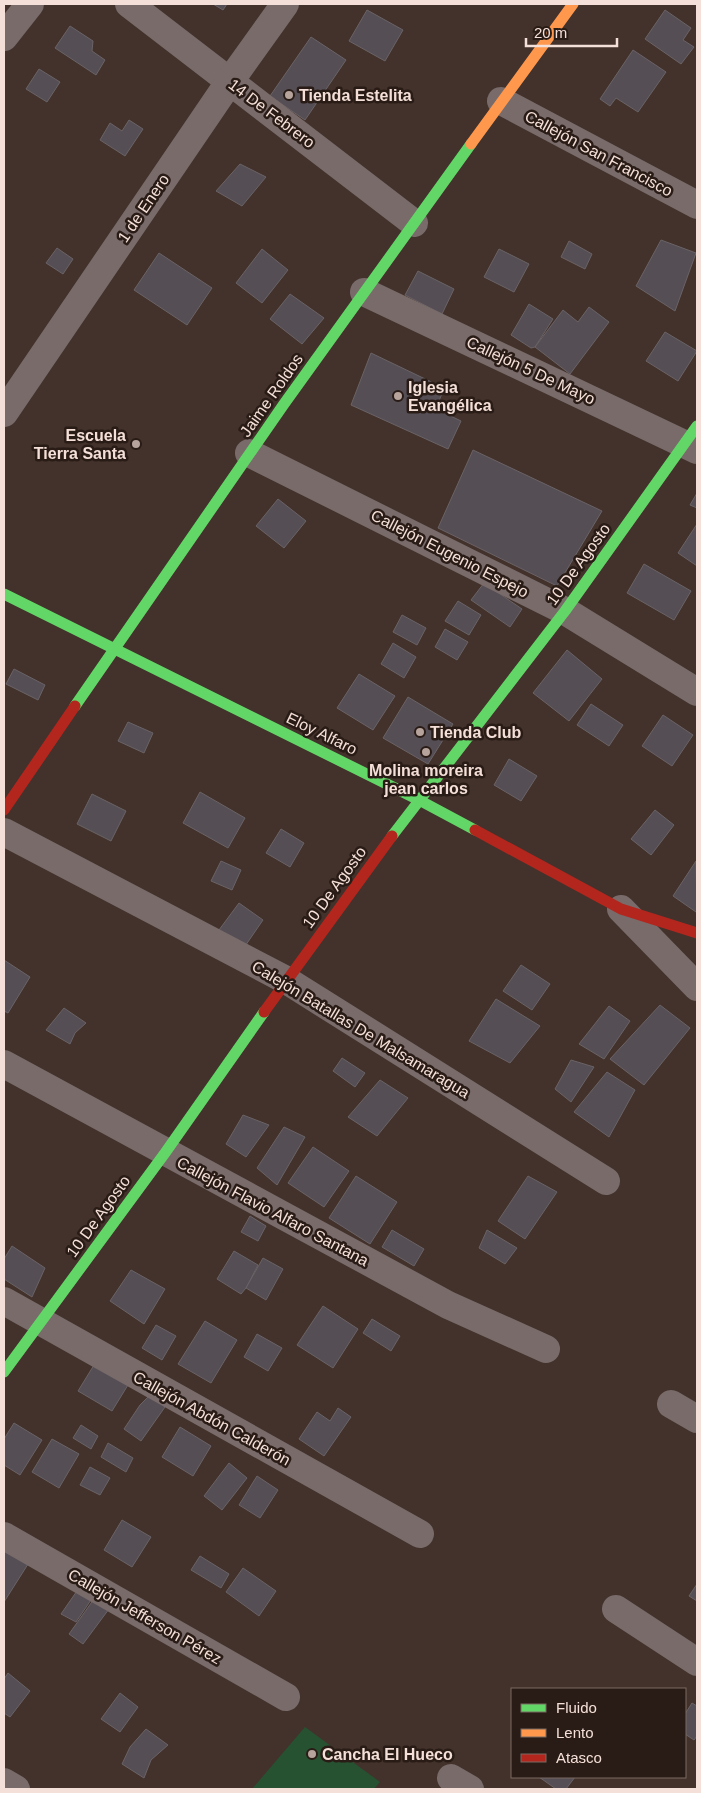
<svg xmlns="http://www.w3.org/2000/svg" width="701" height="1793" font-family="Arial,sans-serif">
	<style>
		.green { fill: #275231 }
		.building { fill: #554e55; stroke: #6a6366 }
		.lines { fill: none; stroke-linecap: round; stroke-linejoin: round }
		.street { stroke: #786b6a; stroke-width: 28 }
		.fast { stroke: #63d668; stroke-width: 11 }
		.slow { stroke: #ff974d; stroke-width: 11 }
		.jam { stroke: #b3261e; stroke-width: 11 }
		.poi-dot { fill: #b6a39b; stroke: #291b15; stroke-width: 2 }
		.labels { text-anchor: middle; stroke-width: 5; stroke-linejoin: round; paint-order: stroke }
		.poi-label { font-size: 16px; font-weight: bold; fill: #f4e0d8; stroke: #291b15; text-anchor: start }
		.street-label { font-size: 16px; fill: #f4e0d8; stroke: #291b15 }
	</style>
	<rect width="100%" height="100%" fill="#42322b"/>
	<path class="green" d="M305 1727 380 1782 374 1789H252Z"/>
	<g class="building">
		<path d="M213 4H227L223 10Z"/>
		<path d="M367 10 403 30 385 61 349 41Z"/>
		<path d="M665 10 691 28 683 40 694 47 681 64 645 39Z"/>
		<path d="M70 26 93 41 92 51 105 60 96 75 55 48Z"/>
		<path d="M311 37 346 60 305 120 270 96Z"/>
		<path d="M633 50 666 72 638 112 616 98 610 106 600 99Z"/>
		<path d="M39 69 60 82 47 102 26 89Z"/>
		<path d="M129 120 143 129 125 156 100 140 110 123 122 131Z"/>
		<path d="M240 164 266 177 242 206 216 191Z"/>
		<path d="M661 240 696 253 675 311 636 286Z"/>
		<path d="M569 241 592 254 585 269 561 257Z"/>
		<path d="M57 248 73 259 63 274 46 263Z"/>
		<path d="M262 249 288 270 262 303 236 283Z"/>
		<path d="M499 249 529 264 514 292 484 277Z"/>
		<path d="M159 253 212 288 187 325 134 290Z"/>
		<path d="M418 271 454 289 442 314 405 295Z"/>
		<path d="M290 294 324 318 302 344 270 319Z"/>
		<path d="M529 304 553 319 535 347 531 348 511 335Z"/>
		<path d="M589 307 609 322 570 374 535 347 563 310 578 322Z"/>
		<path d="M665 332 697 351 678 381 646 361Z"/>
		<path d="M371 353 444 388 436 409 461 421 448 449 351 405Z"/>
		<path d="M473 450 602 511 557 586 438 528Z"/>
		<path d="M697 493V508L690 505Z"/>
		<path d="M278 499 306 521 284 548 256 526Z"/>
		<path d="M697 524V566L678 553Z"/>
		<path d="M644 564 691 591 674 620 627 593Z"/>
		<path d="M484 583 522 609 510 627 471 600Z"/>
		<path d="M458 601 481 615 469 635 445 621Z"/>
		<path d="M402 615 426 628 417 645 393 632Z"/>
		<path d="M445 629 468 642 457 660 435 647Z"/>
		<path d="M393 643 416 657 404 678 381 664Z"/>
		<path d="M567 650 602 679 569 721 533 693Z"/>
		<path d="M14 669 45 685 38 700 6 684Z"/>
		<path d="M359 674 395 696 373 730 337 708Z"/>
		<path d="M408 697 453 724 428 764 383 738Z"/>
		<path d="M591 704 623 725 609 746 577 725Z"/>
		<path d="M663 715 693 735 672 766 642 746Z"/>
		<path d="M128 722 153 733 144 753 118 741Z"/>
		<path d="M509 759 537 776 521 801 494 785Z"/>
		<path d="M200 792 245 818 228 848 183 823Z"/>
		<path d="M92 794 126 811 111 841 77 824Z"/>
		<path d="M655 810 674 825 651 855 631 839Z"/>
		<path d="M281 829 304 843 290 867 266 853Z"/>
		<path d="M221 861 241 870 232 890 211 881Z"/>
		<path d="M696 861 697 910 696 912 673 896Z"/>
		<path d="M239 903 263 920 241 952 216 934Z"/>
		<path d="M4 960 30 977 8 1013 4 1011Z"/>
		<path d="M521 965 550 984 532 1010 503 991Z"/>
		<path d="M496 999 540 1026 510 1063 469 1041Z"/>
		<path d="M660 1005 690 1028 644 1085 610 1059Z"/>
		<path d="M609 1006 630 1021 604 1059 579 1044Z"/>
		<path d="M64 1008 86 1023 75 1033 70 1044 46 1030Z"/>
		<path d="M342 1058 365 1073 355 1087 333 1071Z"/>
		<path d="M571 1060 594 1067 571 1102 555 1089Z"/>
		<path d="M607 1072 635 1090 609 1137 574 1112Z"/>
		<path d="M380 1080 408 1098 377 1136 348 1117Z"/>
		<path d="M243 1115 269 1125 246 1157 226 1144Z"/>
		<path d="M284 1127 305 1137 277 1185 257 1168Z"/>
		<path d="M313 1147 349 1171 324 1207 288 1183Z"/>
		<path d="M356 1176 397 1202 370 1244 329 1218Z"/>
		<path d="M528 1176 557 1192 525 1239 498 1221Z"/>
		<path d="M250 1216 266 1226 258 1241 241 1232Z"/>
		<path d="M392 1230 424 1249 414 1266 382 1247Z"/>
		<path d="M487 1230 517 1248 505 1264 479 1248Z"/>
		<path d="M12 1246 45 1268 32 1297 4 1279V1259Z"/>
		<path d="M234 1251 258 1265 246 1288 241 1294 217 1279Z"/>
		<path d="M263 1258 283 1269 266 1300 246 1288Z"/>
		<path d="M131 1270 165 1289 144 1324 110 1301Z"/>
		<path d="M323 1306 358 1329 333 1368 297 1345Z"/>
		<path d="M372 1319 400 1336 391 1351 363 1333Z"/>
		<path d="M205 1321 237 1340 211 1383 178 1364Z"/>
		<path d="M156 1325 176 1336 162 1360 142 1348Z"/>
		<path d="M257 1334 282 1348 268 1371 244 1357Z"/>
		<path d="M94 1365 128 1385 112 1411 78 1391Z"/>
		<path d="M150 1395 165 1407 141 1441 124 1429 140 1405Z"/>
		<path d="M338 1408 351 1417 324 1456 299 1439 317 1412 330 1421Z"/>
		<path d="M14 1423 42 1440 20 1475 4 1465V1439Z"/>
		<path d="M81 1425 98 1436 91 1449 73 1438Z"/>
		<path d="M180 1427 211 1446 193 1476 162 1457Z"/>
		<path d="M52 1439 79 1454 59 1488 32 1472Z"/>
		<path d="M108 1443 133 1458 126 1472 101 1457Z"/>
		<path d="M229 1463 247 1478 222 1510 204 1496Z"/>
		<path d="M90 1467 110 1478 100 1495 80 1485Z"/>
		<path d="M257 1476 278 1490 260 1518 239 1505Z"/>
		<path d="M122 1520 151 1537 132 1567 104 1550Z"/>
		<path d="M4 1544 30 1561 4 1602Z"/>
		<path d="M200 1556 229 1574 221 1588 191 1570Z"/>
		<path d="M243 1568 276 1591 259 1616 226 1592Z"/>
		<path d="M697 1584V1601L689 1596Z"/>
		<path d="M79 1588 93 1597 76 1622 61 1614Z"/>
		<path d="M94 1599 109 1609 83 1644 69 1634Z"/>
		<path d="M8 1673 30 1691 10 1717 4 1713V1679Z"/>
		<path d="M120 1693 138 1707 120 1732 101 1719Z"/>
		<path d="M692 1703 697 1706V1736L694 1740 685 1734V1714Z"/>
		<path d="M146 1729 168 1745 151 1760 144 1778 122 1764 130 1747Z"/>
		<path d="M539 1777H575L566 1789H556Z"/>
	</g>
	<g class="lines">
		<g class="street">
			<path d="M129 4 414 223"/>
			<path d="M4 37 30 4"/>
			<path d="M501 101 697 205"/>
			<path d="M364 292 697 450"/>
			<path d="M4 413 230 81 285 4"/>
			<path d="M249 453 565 611 697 692"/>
			<path d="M4 832 286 980 606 1181"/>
			<path d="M621 909 697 987"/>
			<path d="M4 1064 448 1305 546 1349"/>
			<path d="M4 1301 420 1534"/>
			<path d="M671 1404 697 1419"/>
			<path d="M4 1536 286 1697"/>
			<path d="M616 1609 697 1662"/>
			<path d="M451 1778 470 1789"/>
			<path d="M4 1782 16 1789"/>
		</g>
		<g class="fast">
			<path d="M4 594 419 800 475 830"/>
			<path d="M75 706 284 404 471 144"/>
			<path d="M392 836 565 611 697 426"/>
			<path d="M4 1372 165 1153 264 1012"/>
		</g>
		<path class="slow" d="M471 144 573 4"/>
		<g class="jam">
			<path d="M4 810 75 706"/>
			<path d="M475 830 621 909 697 933"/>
			<path d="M264 1012 392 836"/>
		</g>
	</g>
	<g class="poi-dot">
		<circle cx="289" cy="95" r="5"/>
		<circle cx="398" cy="396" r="5"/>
		<circle cx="136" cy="444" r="5"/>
		<circle cx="420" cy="732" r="5"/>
		<circle cx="426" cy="752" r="5"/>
		<circle cx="312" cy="1754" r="5"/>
	</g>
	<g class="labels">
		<g class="poi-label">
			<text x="299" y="101">Tienda Estelita</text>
			<text x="408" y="393">Iglesia<tspan x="408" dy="18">Evangélica</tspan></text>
			<text x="126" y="441" text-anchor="end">Escuela<tspan x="126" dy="18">Tierra Santa</tspan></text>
			<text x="430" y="738">Tienda Club</text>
			<text x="426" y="776" text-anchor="middle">Molina moreira<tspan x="426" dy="18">jean carlos</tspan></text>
			<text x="322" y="1760">Cancha El Hueco</text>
		</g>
		<g class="street-label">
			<text transform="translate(272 113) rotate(37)" y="6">14 De Febrero</text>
			<text transform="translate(599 153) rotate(28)" y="6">Callejón San Francisco</text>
			<text transform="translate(143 208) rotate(-56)" y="6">1 de Enero</text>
			<text transform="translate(531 370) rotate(25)" y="6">Callejón 5 De Mayo</text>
			<text transform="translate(271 395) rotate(-55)" y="6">Jaime Roldos</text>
			<text transform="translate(450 553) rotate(27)" y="6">Callejón Eugenio Espejo</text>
			<text transform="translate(578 564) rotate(-54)" y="6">10 De Agosto</text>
			<text transform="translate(322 733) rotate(26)" y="6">Eloy Alfaro</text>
			<text transform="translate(334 887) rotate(-54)" y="6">10 De Agosto</text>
			<text transform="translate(361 1029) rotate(31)" y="6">Calejón Batallas De Malsamaragua</text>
			<text transform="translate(273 1211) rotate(28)" y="6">Callejón Flavio Alfaro Santana</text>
			<text transform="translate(98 1216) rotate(-54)" y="6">10 De Agosto</text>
			<text transform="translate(212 1418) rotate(29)" y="6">Callejón Abdón Calderón</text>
			<text transform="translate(145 1616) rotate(30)" y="6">Callejón Jefferson Pérez</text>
		</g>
	</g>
	<rect width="701" height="1793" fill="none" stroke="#f4e0d8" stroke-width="10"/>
	<rect x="511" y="1688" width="175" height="90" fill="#291b15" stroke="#7a6a63"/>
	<rect x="521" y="1704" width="25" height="8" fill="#63d668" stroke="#7a6a63"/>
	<text x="556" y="1713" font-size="15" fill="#f4e0d8">Fluido</text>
	<rect x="521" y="1729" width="25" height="8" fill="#ff974d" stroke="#7a6a63"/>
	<text x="556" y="1738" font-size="15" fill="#f4e0d8">Lento</text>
	<rect x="521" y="1754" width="25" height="8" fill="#b3261e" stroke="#7a6a63"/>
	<text x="556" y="1763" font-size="15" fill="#f4e0d8">Atasco</text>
	<path d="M526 38v8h91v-8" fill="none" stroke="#f4e0d8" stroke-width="2.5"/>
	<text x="534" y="38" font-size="15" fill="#f4e0d8" stroke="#291b15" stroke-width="4" paint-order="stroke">20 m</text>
</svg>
